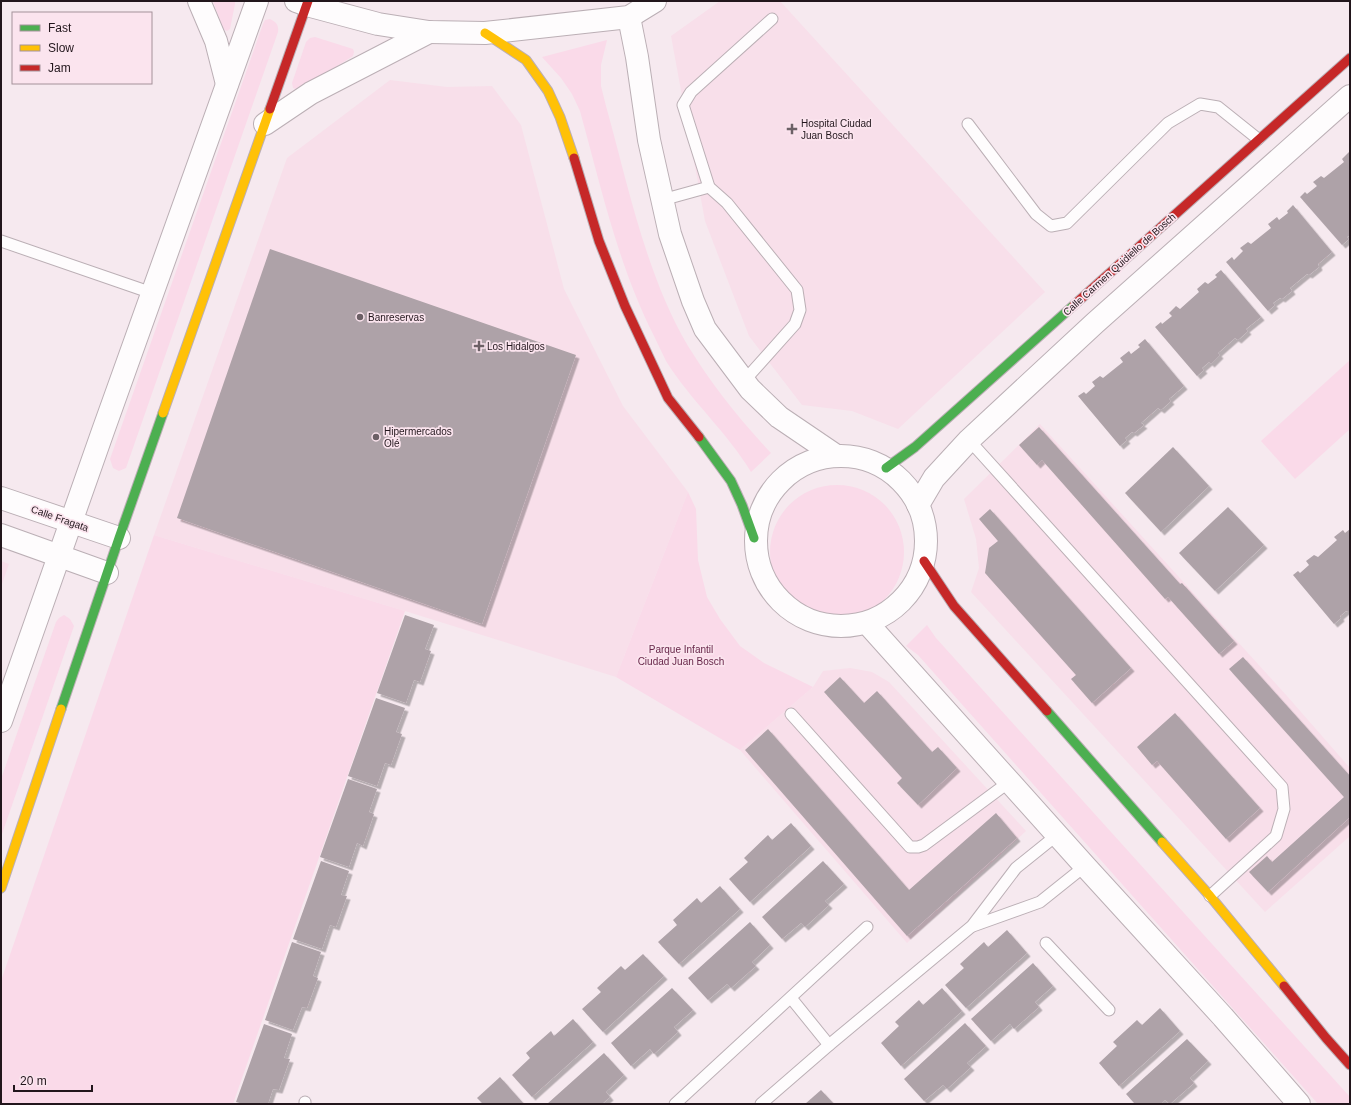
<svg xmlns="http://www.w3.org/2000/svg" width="1351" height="1105" font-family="Helvetica,sans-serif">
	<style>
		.built { fill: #f8dfea }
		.green { fill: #fadae9 }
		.building { fill: #aea2a8; filter: url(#shadow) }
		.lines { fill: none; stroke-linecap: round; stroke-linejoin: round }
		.lane-casing { stroke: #bbafb5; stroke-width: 13 }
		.street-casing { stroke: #bbafb5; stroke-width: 24 }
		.fast-casing { stroke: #bbafb5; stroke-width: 11 }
		.slow-casing { stroke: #bbafb5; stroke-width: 11 }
		.jam-casing { stroke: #bbafb5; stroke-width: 11 }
		.lane { stroke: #fefcfd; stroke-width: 11 }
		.street { stroke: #fefcfd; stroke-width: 22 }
		.fast { stroke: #4caf50; stroke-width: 9 }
		.slow { stroke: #ffc107; stroke-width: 9 }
		.jam { stroke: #c62828; stroke-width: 9 }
		.poi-dot { fill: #6c6066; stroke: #fbe4ee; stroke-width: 1.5 }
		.labels { text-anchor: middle; stroke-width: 3.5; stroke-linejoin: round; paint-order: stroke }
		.poi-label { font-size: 10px; fill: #22161c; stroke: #fbe4ee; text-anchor: start }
		.street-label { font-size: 10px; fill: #22161c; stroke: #fbe4ee }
		.park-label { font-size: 10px; fill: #68274a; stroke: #fbe4ee }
	</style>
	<defs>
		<filter id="shadow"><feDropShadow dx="3.5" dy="3.5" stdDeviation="0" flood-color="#0004"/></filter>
	</defs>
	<rect width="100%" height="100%" fill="#f6e9ef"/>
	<g class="built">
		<path d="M720 1H780L1045 292 898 429 852 411 802 405 749 336 705 221 671 36Z"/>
		<path d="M390 80 447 87 492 86 521 125 564 289 623 406 688 492 616 677 405 611 154 535 287 158Z"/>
		<path d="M1040 424 1287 696 1350 768V836L1265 912 971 592 979 568 976 539 964 499Z"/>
		<path d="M1 561 9 564 1 587Z"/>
		<path d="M850 668 872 672 889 682 1026 831 907 943 740 750 813 687 823 671Z"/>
	</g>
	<g class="green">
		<path d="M213 1H235V4L230 29 227 31 223 29Z"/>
		<path d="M270 19C276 22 279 25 278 32L126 468 119 471 113 468 110 459 263 24 265 20Z"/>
		<path d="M315 37 353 49 354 52 353 56 299 90 293 88 292 83 306 42 310 38Z"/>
		<path d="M607 40 601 65V86L606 106C628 185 646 275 688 346 712 385 740 420 771 453L751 472C727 432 691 401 666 361 662 353 658 344 654 336 618 265 601 187 580 111L572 94 561 78 542 57Z"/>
		<path d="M1350 360V429L1295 479 1261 441Z"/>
		<circle cx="837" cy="552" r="67"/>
		<path d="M688 492 696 509 698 560 707 597 720 619 740 646 764 663 813 687 740 750 616 677Z"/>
		<path d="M154 535 405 611 233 1104H1V981Z"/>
		<path d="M64 615 70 619 74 626 1 837V779L56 622 59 618Z"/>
		<path d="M927 625 936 638 1350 1097V1104H1318L918 655 906 646Z"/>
	</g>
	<g class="building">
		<path d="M1350 151V235L1347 237 1349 239 1342 245 1300 197 1305 192 1307 194 1317 186 1313 182 1321 176 1324 178 1344 162 1342 159Z"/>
		<path d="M1293 205 1332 252 1318 264 1319 267 1309 275 1307 274 1290 288 1292 291 1282 299 1280 298 1273 303 1275 305 1268 311 1226 262 1232 257 1234 260 1243 251 1240 248 1248 242 1251 244 1271 228 1268 224 1277 217 1279 220 1288 213 1287 211Z"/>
		<path d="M270 249 576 355 482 624 177 518Z"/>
		<path d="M1221 270 1261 317 1246 329 1248 331 1238 340 1235 338 1218 353 1220 355 1211 364 1209 362 1202 368 1204 370 1197 376 1155 327 1161 322 1162 324 1172 316 1169 313 1176 306 1180 309 1199 292 1197 289 1205 282 1208 284 1217 277 1215 275Z"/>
		<path d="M1145 339 1184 386 1169 399 1171 401 1161 410 1158 408 1141 423 1144 425 1134 433 1132 432 1125 438 1127 440 1120 446 1078 396 1084 392 1086 394 1095 386 1092 382 1100 376 1103 378 1123 362 1120 358 1129 351 1131 354 1140 347 1138 345Z"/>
		<path d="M1039 427 1180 584 1182 583 1234 641 1219 654 1168 597 1165 599 1042 460 1037 465 1019 445Z"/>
		<path d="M1173 447 1209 486 1161 532 1125 493Z"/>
		<path d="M1228 507 1264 545 1215 591 1179 553Z"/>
		<path d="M990 509 1131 668 1092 703 1071 679 1076 675 985 573 989 548 998 541 979 519Z"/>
		<path d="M1350 529V611L1349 612 1346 611 1340 616 1341 618 1334 624 1293 575 1298 571 1300 573 1309 565 1306 561 1314 555 1318 557 1337 540 1334 537 1343 530 1345 533Z"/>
		<path d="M405 615 434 625 425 649 431 651 420 682 414 680 406 703 377 693Z"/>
		<path d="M1243 657 1350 776V817L1268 892 1249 872 1267 856 1272 862 1344 797 1229 669Z"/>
		<path d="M840 677 864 703 877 691 932 752 938 747 957 768 918 805 897 783 902 778 824 692Z"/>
		<path d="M376 698 405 708 396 732 402 734 391 765 385 763 377 786 348 776Z"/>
		<path d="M1175 713 1260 808 1226 839 1157 761 1152 765 1137 747Z"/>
		<path d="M768 729 909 890 996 813 1017 838 907 936 745 750Z"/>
		<path d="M348 779 377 789 369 812 374 814 363 846 357 843 349 867 320 857Z"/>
		<path d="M791 823 811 846 750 902 729 879 748 862 744 858 768 835 772 840Z"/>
		<path d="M321 861 349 871 341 895 347 896 336 927 330 925 322 949 293 939Z"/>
		<path d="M823 861 844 884 825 901 829 905 805 927 801 923 782 939 762 917Z"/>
		<path d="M720 886 740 909 679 964 658 942 677 925 673 920 697 898 701 903Z"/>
		<path d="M750 922 770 945 752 962 756 966 731 988 727 984 708 1000 688 978Z"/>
		<path d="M1007 930 1027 953 966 1008 945 985 964 968 960 964 984 942 988 947Z"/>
		<path d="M292 942 321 952 313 976 318 978 307 1008 302 1007 293 1030 265 1020Z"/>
		<path d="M643 954 664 976 603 1032 582 1009 601 992 597 988 621 966 625 970Z"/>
		<path d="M1033 963 1053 986 1035 1002 1039 1007 1014 1029 1010 1024 991 1041 971 1019Z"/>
		<path d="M672 988 693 1010 674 1027 678 1032 654 1054 650 1049 631 1066 611 1043Z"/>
		<path d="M942 988 962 1011 901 1066 881 1043 899 1026 895 1022 919 1000 923 1005Z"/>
		<path d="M1160 1008 1180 1031 1119 1086 1099 1063 1117 1046 1113 1042 1137 1020 1142 1025Z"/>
		<path d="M573 1019 593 1042 532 1097 512 1075 530 1058 526 1053 551 1031 554 1036Z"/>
		<path d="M965 1023 986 1046 967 1063 971 1067 947 1089 943 1085 924 1101 904 1079Z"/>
		<path d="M264 1024 292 1034 284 1058 290 1059 279 1090 273 1089 268 1104H243L236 1102Z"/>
		<path d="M1187 1039 1208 1061 1190 1078 1194 1083 1170 1104 1165 1100 1161 1104H1135L1126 1094Z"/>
		<path d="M604 1053 624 1075 606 1092 610 1097 602 1104H547Z"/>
		<path d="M500 1077 524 1104H483L477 1098Z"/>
		<path d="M821 1090 834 1104H805Z"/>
	</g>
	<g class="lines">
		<defs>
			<g id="lane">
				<path d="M968 124 1036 214 1051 226 1067 223 1168 123 1200 104 1218 107 1258 139"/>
				<path d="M662 200 709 187"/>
				<path d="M1 241 152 293"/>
				<path d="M744 381 795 324 800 310 797 290 727 203 709 187 683 105 691 92 772 19"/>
				<path d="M969 440 1282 787 1284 809 1276 836 1210 896"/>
				<path d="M791 714 910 847H918L924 845 1009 782"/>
				<path d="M973 926 1040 902 1085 866"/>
				<path d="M1046 943 1109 1010"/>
				<path d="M791 998 829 1045"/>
				<path d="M305 1104V1102"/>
				<path d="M675 1104 867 927"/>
				<path d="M761 1104 829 1045 972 926 1016 868 1057 835"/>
			</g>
			<g id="street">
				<path d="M199 1 216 41 227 84"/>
				<path d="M296 1 307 5 378 24 429 32 485 33 629 17 655 1"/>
				<path d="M629 17 637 57 649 140 670 234 693 301 705 329 750 389 779 417 835 455"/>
				<path d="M265 124 311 93 429 32"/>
				<circle cx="841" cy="541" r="85"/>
				<path d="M1 498 119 538"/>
				<path d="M918 505 934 478 969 440 1095 323 1350 96"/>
				<path d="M1 535 107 573"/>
				<path d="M867 623 1085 866 1223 1017 1299 1104"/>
				<path d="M1 721 103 431 257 1"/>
			</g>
			<g id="fast">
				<path d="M699 437 731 481 742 505 754 538"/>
				<path d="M886 468 915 447 1074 305"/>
				<path d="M61 709 119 538 163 413"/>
				<path d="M1047 711 1162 842"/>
			</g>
			<g id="slow">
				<path d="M485 33 526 60 548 91 560 117 574 158"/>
				<path d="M163 413 270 109"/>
				<path d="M1162 842 1210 896 1284 986"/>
				<path d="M1 888 61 709"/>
			</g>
			<g id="jam">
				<path d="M270 109 308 1"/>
				<path d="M574 158 599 241 625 306 668 398 699 437"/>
				<path d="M1074 305 1350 58"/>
				<path d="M924 561 954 606 1047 711"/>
				<path d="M1284 986 1326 1038 1350 1065"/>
			</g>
		</defs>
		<use href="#lane" class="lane-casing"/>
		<use href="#street" class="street-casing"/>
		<use href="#fast" class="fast-casing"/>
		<use href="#slow" class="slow-casing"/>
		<use href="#jam" class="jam-casing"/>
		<use href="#lane" class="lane"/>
		<use href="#street" class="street"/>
		<use href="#fast" class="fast"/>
		<use href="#slow" class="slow"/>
		<use href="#jam" class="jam"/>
	</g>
	<g class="poi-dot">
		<path d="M790 123h4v4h4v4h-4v4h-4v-4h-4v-4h4z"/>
		<circle cx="360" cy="317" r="4"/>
		<path d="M477 340h4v4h4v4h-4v4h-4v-4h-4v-4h4z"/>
		<circle cx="376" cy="437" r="4"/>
	</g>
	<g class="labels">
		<g class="poi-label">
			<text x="801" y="127">Hospital Ciudad<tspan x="801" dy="12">Juan Bosch</tspan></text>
			<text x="368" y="321">Banreservas</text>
			<text x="487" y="350">Los Hidalgos</text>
			<text x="384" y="435">Hipermercados<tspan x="384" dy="12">Olé</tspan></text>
		</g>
		<g class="street-label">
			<text transform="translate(1119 264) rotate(-42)" y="4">Calle Carmen Quidiello de Bosch</text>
			<text transform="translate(60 518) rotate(19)" y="4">Calle Fragata</text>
		</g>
		<g class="park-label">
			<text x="681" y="653">Parque Infantil<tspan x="681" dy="12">Ciudad Juan Bosch</tspan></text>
		</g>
	</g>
	<rect width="1351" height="1105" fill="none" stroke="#22161c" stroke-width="4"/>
	<rect x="12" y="12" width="140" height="72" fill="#fbe4ee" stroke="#a4929a"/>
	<rect x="20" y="25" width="20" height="6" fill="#4caf50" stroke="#a4929a"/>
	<text x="48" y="32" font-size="12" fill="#22161c">Fast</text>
	<rect x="20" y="45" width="20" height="6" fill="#ffc107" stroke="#a4929a"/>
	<text x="48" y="52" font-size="12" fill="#22161c">Slow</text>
	<rect x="20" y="65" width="20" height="6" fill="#c62828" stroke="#a4929a"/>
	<text x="48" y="72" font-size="12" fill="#22161c">Jam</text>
	<path d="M14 1085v6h78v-6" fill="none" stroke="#22161c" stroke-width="2"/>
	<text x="20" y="1085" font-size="12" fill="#22161c" stroke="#fbe4ee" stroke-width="3" paint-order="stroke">20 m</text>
</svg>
